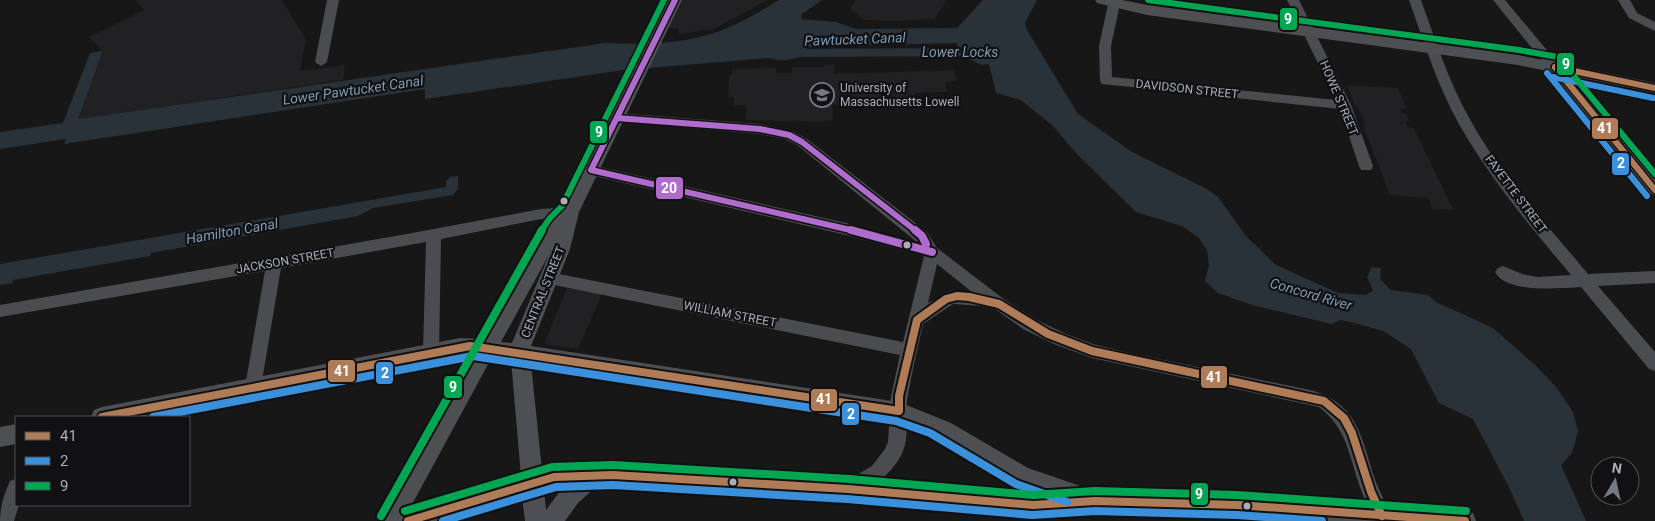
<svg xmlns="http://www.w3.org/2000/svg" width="1655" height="521" font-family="Roboto,sans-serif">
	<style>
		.built { fill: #212123 }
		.water { fill: #2a3239 }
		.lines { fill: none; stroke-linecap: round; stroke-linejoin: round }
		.canal { fill: #2a3239; fill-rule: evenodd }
		.minor { fill: #4b4c50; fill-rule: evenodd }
		.major { fill: #4d4f52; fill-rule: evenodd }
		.bus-1-far1-casing { stroke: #111113; stroke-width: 9 }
		.bus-1-casing { stroke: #111113; stroke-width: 12 }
		.bus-2-far1-casing { stroke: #111113; stroke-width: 9 }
		.bus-2-casing { stroke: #111113; stroke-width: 12 }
		.bus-3-far1-casing { stroke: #111113; stroke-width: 9 }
		.bus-3-casing { stroke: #111113; stroke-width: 12 }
		.bus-4-far1-casing { stroke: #111113; stroke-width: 9 }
		.bus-4-casing { stroke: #111113; stroke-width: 12 }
		.bus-1-far1 { stroke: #b07c57; stroke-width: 6 }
		.bus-1 { stroke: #b07c57; stroke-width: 8 }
		.bus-2-far1 { stroke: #3a90db; stroke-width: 6 }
		.bus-2 { stroke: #3a90db; stroke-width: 8 }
		.bus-3-far1 { stroke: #00a651; stroke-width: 6 }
		.bus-3 { stroke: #00a651; stroke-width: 8 }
		.bus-4-far1 { stroke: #b06ccc; stroke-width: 6 }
		.bus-4 { stroke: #b06ccc; stroke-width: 8 }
		.bus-dot { fill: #a8adb8; stroke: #111113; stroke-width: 2 }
		.labels { text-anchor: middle; stroke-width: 4.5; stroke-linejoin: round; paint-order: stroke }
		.poi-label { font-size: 12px; fill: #a8adb8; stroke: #111113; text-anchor: start }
		.street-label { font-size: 12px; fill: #a8adb8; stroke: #111113 }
		.water-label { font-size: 14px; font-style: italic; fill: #7f9bb3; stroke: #111113 }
		.line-badge { stroke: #111113; stroke-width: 2 }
		.badge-label { font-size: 14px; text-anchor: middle; font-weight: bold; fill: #fff }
	</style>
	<rect width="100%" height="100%" fill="#171717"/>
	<g class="built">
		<path d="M135 0H282L306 40 300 71 345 65 343 80 78 119 103 51 89 37 144 10Z"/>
		<path d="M673 0H767L714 29 679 34V29L665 27Z"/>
		<path d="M856 0H947L934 19 892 21 864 20 850 9Z"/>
		<path d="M834 64 835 74 954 70 956 81 945 82 947 92 915 93 916 104 832 105 833 120 823 121V122L746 120V105L734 106V97H728L729 75 732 74V69L776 68V73H792V67H824V65Z"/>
		<path d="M1347 85 1398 88 1407 109H1400L1401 113H1406L1409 121H1405L1408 127 1414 128 1453 210 1433 209 1428 198 1390 195 1363 125 1365 124 1358 107 1355 106Z"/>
		<path d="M567 288 602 294 578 349 544 344Z"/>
	</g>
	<g class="water">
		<path d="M779 0H822L802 14 801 19 836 22 856 29 957 28 983 0H1037L1025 23 1027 30 1078 114 1132 152 1205 188 1218 197 1246 236 1276 265 1338 293 1365 295 1373 291 1367 277 1372 267 1381 268 1380 279 1391 290 1428 295 1436 302 1493 328 1537 367 1556 387 1573 412 1578 431 1572 453 1561 465 1586 521H1524L1510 489 1473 419 1439 403 1411 349 1383 331 1358 324 1341 320 1331 324 1252 305 1218 293 1205 281 1209 265 1207 250 1199 238 1182 226 1136 212 1077 154 1052 125 1021 100 996 93 989 64 981 65 960 54 957 43 807 47V56C793 57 784 64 770 58L624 70 425 99V89L64 144 66 139 0 149V132L63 123 90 53 103 51 78 119 606 43C642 45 683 44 717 32 740 24 759 12 779 0Z"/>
		<path d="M458 176V189L453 195 373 208 358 216 151 253 150 256 13 280 12 283 0 285V264L446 187V181L450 177Z"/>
	</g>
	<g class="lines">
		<path class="canal" d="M790 45 803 49 978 48 984 52 978 56 803 57 786 52 784 49Z"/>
		<g class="minor">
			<path d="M327 0H339L327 62 321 66 315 62Z"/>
			<path d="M1114 0 1120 4 1111 46 1112 77 1336 100 1287 0H1299L1351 105 1373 166 1371 170H1361L1359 166 1340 109 1102 84 1100 81 1099 46 1108 4Z"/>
			<path d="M1409 0H1421C1436 42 1450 85 1472 123 1503 178 1548 226 1588 274L1655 271V283L1598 286 1655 352V371L1649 369 1581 287C1560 288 1507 294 1495 272L1498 268 1503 266 1522 274 1538 277 1571 275C1531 227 1490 179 1459 124 1437 85 1424 42 1409 0Z"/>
			<path d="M1493 0H1505L1655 180V195L1650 194Z"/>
			<path d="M1618 0H1630L1637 13 1655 22V31L1629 18Z"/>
			<path d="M617 113 760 124 794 132 807 139 927 232 937 248 1005 300 1035 319 1066 334 1093 344 1129 353 1310 390C1360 404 1361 439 1376 482 1381 495 1388 508 1393 521H1375C1369 508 1362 495 1358 481 1348 451 1346 428 1319 407L1092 358 1054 344 1023 329 995 309 982 306 953 304 923 324C918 347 912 371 908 395 905 410 908 425 906 440 902 468 873 488 849 497L843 495 840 489 843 483 872 466 885 449 888 442 891 396 900 355 549 284 544 282 541 278 544 274 549 272 903 342 924 256 846 235 586 174 584 170 586 166 591 165 846 223 918 243 797 145 785 139 760 134 612 121 610 118 612 115ZM937 264 972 292H953L928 303Z"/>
			<path d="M570 207 575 208 577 212 575 216 541 219 441 239 439 352 437 357 431 359 425 357 423 352 426 242 281 268 261 387 259 392 253 394 247 392 245 387 265 271 0 317V305L407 234 541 209Z"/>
			<path d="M16 479V505H19L14 521H0C0 507 4 494 10 481Z"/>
		</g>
		<g class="major">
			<path d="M668 0H682L579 212 570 249 531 346 899 402 951 423 1028 468 1092 490 1237 494 1465 510 1473 513 1476 521H1310L1237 516 1095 512 1033 516 848 500 613 485 597 486 578 503 565 521H525L522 497 444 521H379L473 355 149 417H91L94 410 102 407 460 338 482 339 537 241 552 219 563 208ZM551 250 512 343 501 342 551 251ZM492 357 511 360 521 476 409 510ZM531 364 899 420C949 438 989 475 1039 494L848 478 613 465 554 467 542 470ZM554 487H563L546 510 544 490Z"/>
			<path d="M1095 0H1122L1147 5 1518 55 1655 83V93L1518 65 1147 15 1097 3Z"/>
			<path d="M16 424V444L0 447V427Z"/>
		</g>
		<defs>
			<g id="bus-1-far1">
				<path d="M1555 67 1655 190"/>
				<path d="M1555 67 1655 88"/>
			</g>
			<g id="bus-1">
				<path d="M102 417 470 346 899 411V396L917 320 946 299 957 296 969 297 999 304 1048 334 1092 351 1324 401 1344 418 1352 433 1371 492 1382 516"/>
				<path d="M408 521 554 477 613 475 848 489 1033 505 1095 501 1237 505 1465 521"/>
			</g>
			<g id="bus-2-far1">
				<path d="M1547 73 1647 196"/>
				<path d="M1553 77 1653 98"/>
			</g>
			<g id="bus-2">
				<path d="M153 417 473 356 896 421 930 433 1016 484 1067 502"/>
				<path d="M443 521 556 487 613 485 847 499 1032 515 1095 511 1237 515 1322 521"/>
			</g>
			<g id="bus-3-far1">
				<path d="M1148 0 1519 50 1558 57 1655 174"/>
				<path d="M541 231 550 218 562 206 664 0"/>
			</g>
			<g id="bus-3">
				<path d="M405 511 552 467 613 465 849 479 1033 495 1095 491 1237 495 1466 511"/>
				<path d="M381 516 542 230"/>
			</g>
			<g id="bus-4-far1">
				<path d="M675 0 591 170 855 231"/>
				<path d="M617 118 760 129 789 135 802 142 916 231"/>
			</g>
			<g id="bus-4">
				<path d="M851 230 932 252"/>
				<path d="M915 230 922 236 926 244"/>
			</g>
		</defs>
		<use href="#bus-1-far1" class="bus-1-far1-casing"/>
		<use href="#bus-1" class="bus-1-casing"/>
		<use href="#bus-2-far1" class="bus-2-far1-casing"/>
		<use href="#bus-2" class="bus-2-casing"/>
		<use href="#bus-3-far1" class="bus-3-far1-casing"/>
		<use href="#bus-3" class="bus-3-casing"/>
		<use href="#bus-4-far1" class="bus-4-far1-casing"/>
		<use href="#bus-4" class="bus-4-casing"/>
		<use href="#bus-1-far1" class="bus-1-far1"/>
		<use href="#bus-1" class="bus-1"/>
		<use href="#bus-2-far1" class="bus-2-far1"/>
		<use href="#bus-2" class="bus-2"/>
		<use href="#bus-3-far1" class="bus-3-far1"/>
		<use href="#bus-3" class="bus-3"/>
		<use href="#bus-4-far1" class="bus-4-far1"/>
		<use href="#bus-4" class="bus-4"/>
	</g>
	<defs>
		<symbol id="university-ring" viewBox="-11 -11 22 22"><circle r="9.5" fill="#111113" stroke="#757880" stroke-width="1.5"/><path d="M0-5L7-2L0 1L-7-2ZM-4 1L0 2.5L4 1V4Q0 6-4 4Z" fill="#757880"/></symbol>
	</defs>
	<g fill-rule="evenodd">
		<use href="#university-ring" x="808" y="81" width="28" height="28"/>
	</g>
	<g class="bus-dot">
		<circle cx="564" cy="201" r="4.5"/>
		<circle cx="907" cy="245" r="4.5"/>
		<circle cx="733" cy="482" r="4.5"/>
		<circle cx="1247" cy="506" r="4.5"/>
	</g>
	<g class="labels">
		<g class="poi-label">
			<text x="840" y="92">University of<tspan x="840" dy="14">Massachusetts Lowell</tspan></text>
		</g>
		<g class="street-label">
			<text transform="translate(1187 89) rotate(6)" y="4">DAVIDSON STREET</text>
			<text transform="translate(1339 98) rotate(67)" y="4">HOWE STREET</text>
			<text transform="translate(1516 194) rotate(53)" y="4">FAYETTE STREET</text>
			<text transform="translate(285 261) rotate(-10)" y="4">JACKSON STREET</text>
			<text transform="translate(543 292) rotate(-68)" y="4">CENTRAL STREET</text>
			<text transform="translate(730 314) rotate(11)" y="4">WILLIAM STREET</text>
		</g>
		<g class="water-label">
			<text transform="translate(855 39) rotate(-2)" y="5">Pawtucket Canal</text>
			<text x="960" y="57">Lower Locks</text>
			<text transform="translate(353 90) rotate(-8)" y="5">Lower Pawtucket Canal</text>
			<text transform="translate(232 231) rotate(-10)" y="5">Hamilton Canal</text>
			<text transform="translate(1311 294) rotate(16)" y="5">Concord River</text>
		</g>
	</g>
	<g class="line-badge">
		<rect x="1279" y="7" width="19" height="24" rx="5" fill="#00a651"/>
		<rect x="1556" y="52" width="19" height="24" rx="5" fill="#00a651"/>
		<rect x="1591" y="117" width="28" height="23" rx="5" fill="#b07c57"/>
		<rect x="589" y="120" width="19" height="24" rx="5" fill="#00a651"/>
		<rect x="1611" y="152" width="19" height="24" rx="5" fill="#3a90db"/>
		<rect x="655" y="176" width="29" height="24" rx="5" fill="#b06ccc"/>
		<rect x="327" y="359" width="29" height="24" rx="5" fill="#b07c57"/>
		<rect x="375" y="361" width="19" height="24" rx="5" fill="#3a90db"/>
		<rect x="1200" y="365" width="28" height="24" rx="5" fill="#b07c57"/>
		<rect x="443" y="375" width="20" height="24" rx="5" fill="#00a651"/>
		<rect x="810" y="388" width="28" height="24" rx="5" fill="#b07c57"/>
		<rect x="841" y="402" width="19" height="24" rx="5" fill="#3a90db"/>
		<rect x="1190" y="482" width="19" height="24" rx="5" fill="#00a651"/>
	</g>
	<g class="badge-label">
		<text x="1288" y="24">9</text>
		<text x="1566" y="69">9</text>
		<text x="1605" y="133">41</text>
		<text x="599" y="137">9</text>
		<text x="1621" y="168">2</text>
		<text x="669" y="193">20</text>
		<text x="342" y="376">41</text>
		<text x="385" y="378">2</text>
		<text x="1214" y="382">41</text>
		<text x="453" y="392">9</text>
		<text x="824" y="404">41</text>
		<text x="851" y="419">2</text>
		<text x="1199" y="499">9</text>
	</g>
	<rect x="15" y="416" width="175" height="90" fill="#111113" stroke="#4d4f55"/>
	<rect x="25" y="432" width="25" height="8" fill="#b07c57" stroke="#4d4f55"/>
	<text x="60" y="441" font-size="15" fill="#a8adb8">41</text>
	<rect x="25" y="457" width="25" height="8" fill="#3a90db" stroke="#4d4f55"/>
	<text x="60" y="466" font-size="15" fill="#a8adb8">2</text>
	<rect x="25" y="482" width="25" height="8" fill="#00a651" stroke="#4d4f55"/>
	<text x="60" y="491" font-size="15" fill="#a8adb8">9</text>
	<g transform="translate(1615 481) rotate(9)"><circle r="24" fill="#111113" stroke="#4d4f55"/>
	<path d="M0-4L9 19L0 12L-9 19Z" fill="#757880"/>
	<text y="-8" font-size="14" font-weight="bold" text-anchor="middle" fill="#a8adb8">N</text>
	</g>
</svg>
